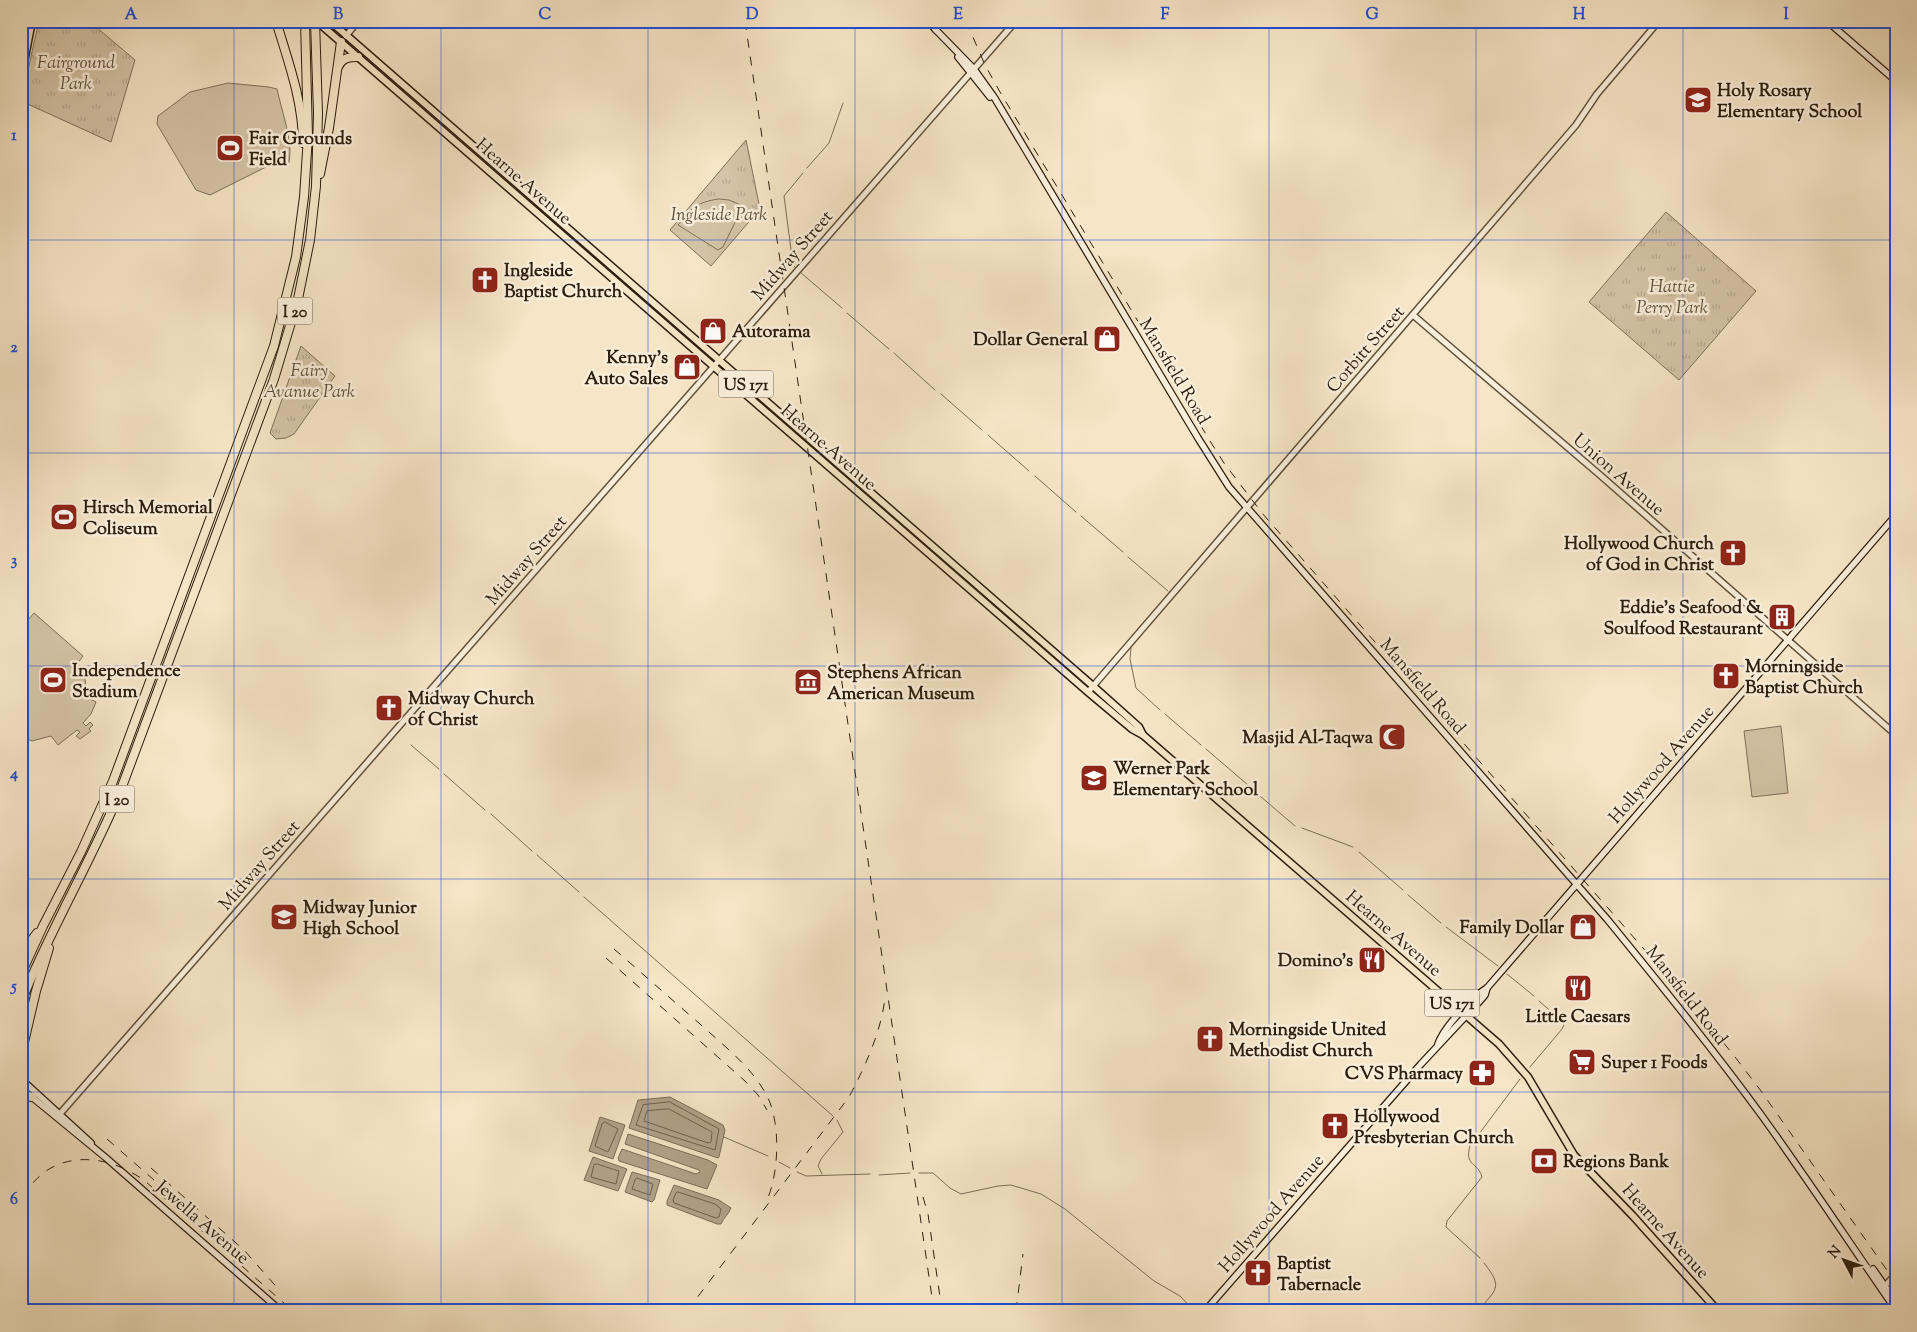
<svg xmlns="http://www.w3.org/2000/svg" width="1917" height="1332" font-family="'Sorts Mill Goudy',serif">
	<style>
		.park { fill: url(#park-tufts); stroke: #807059 }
		.pitch { fill: #d4c3a6; stroke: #807059 }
		.water { fill: #b2a187; stroke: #7d6d56 }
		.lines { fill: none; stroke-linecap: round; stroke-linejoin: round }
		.shore { stroke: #70604a; stroke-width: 1 }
		.stream { stroke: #7d6d56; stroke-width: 1 }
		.tertiary-casing { stroke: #5f503a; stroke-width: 8 }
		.secondary-casing { stroke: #2d1e0c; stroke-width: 8 }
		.primary-casing { stroke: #2d1e0c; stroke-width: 9 }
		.motorway-casing { stroke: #2d1e0c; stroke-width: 10 }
		.tertiary { stroke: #f9eeda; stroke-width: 5 }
		.secondary { stroke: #f9eeda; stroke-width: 5.5 }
		.primary { stroke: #f6e5c6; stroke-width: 6 }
		.motorway { stroke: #f6e5c6; stroke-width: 8 }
		.rail { stroke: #2d1e0c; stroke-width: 1; stroke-dasharray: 9 9; stroke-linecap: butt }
		.grid { fill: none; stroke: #1d4ed8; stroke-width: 1; stroke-opacity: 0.55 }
		.labels { text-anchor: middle; stroke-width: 5; stroke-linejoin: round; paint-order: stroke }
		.shield { fill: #f9eeda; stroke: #6a5c4a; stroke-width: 1 }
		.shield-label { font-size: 16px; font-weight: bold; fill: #2d1e0c }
		.park-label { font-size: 18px; font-style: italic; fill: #5f503a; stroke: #f9eeda }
		.poi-label { font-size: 18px; font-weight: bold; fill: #2d1e0c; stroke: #f9eeda; text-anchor: start }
		.street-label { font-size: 18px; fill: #2d1e0c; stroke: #f9eeda }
		.neatline { fill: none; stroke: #1d4ed8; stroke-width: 2 }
		.grid-label { font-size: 16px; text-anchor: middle; font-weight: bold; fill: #1d4ed8 }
	</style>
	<defs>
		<pattern id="park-tufts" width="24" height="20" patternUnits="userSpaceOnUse" patternTransform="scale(1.25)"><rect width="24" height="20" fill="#d4c3a6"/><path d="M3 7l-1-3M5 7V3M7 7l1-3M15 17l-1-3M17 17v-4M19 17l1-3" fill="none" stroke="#b6a78e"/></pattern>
	</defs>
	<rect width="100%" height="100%" fill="#f6e5c6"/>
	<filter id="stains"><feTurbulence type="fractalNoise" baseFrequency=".004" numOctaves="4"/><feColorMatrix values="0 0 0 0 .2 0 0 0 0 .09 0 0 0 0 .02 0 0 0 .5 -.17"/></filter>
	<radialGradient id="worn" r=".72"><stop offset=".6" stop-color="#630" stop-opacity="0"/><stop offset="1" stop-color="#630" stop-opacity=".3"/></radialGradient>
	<g class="park">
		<path d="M39 21H89L135 60 111 142 21 101Z"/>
		<path d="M746 140 760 209 711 266 670 230Z"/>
		<path d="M1666 212 1756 291 1679 380 1589 302Z"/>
		<path d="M301 346 335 376 294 434 286 438 276 439 270 433Z"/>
	</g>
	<g class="pitch">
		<path d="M228 83 269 87 277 89C281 109 295 146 288 165L280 160 210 195 196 190 157 124 158 116 190 92Z"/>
		<path d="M719 199 729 200 743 206 723 247 718 250 678 225C691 208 697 202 719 199Z"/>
		<path d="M34 613 83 656 77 664C85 675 88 683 84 696L96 702 91 714 83 723 86 726 90 722 93 725 89 729 91 731 80 739 76 736 80 732 77 730 58 745 51 736 32 741 21 736V625L23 626Z"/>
		<path d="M1781 726 1788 793 1752 797 1744 731Z"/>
	</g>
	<g class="water">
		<path d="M670 1097 723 1125 725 1130 719 1157 718 1158 629 1128 638 1100Z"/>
		<path d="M600 1117 625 1125 613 1159 589 1151Z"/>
		<path d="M628 1134 708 1160 717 1165 707 1189 619 1161 618 1158 622 1149 696 1174 700 1172 699 1170 625 1144Z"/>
		<path d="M593 1157 627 1169 618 1191 584 1180Z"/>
		<path d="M632 1172 660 1180 654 1200 652 1202 625 1192Z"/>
		<path d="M674 1185 719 1200 731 1208C729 1214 724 1217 721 1224H717L667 1205V1201Z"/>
	</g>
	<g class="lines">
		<g class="shore">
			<path d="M670 1102 719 1129 715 1150 636 1125 643 1105Z"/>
			<path d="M669 1109 712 1132 711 1142 708 1143 644 1121 647 1111Z"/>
			<path d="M605 1122 618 1129 608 1152 595 1146 602 1124Z"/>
			<path d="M597 1164 619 1171 616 1184 591 1177 594 1165Z"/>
			<path d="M637 1178 653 1184 650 1195 632 1189 635 1180Z"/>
			<path d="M678 1192 715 1204 721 1209 719 1217 716 1218 674 1203 673 1200 676 1193Z"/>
		</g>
		<g class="stream">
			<path d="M807 168 829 143 843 103"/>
			<path d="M795 267 793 265 784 196 803 173"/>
			<path d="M800 272 842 308"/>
			<path d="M847 313 889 349"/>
			<path d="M894 353 935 390"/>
			<path d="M941 394 982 430"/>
			<path d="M988 435 1029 471"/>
			<path d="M1035 476 1076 512"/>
			<path d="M1081 516 1123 552"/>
			<path d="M1128 557 1168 591"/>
			<path d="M1131 648 1130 659 1136 688 1160 710"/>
			<path d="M1165 714 1201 745"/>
			<path d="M411 745 439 769"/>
			<path d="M1206 749 1248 785"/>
			<path d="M444 774 485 810"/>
			<path d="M1253 790 1295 826"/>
			<path d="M491 814 532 851"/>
			<path d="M1302 828 1353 847"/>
			<path d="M1359 852 1403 890"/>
			<path d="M537 855 579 892"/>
			<path d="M1408 895 1441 923"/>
			<path d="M584 897 833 1116"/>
			<path d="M1446 927 1498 966"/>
			<path d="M1507 974 1534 996"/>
			<path d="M1530 1067 1562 1029 1564 1025 1562 1021 1539 1001"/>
			<path d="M724 1137 768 1156"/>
			<path d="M779 1162 790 1168"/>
			<path d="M797 1172 806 1176 870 1174"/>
			<path d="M919 1173H933L950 1188 961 1194 998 1186 1011 1185 1041 1194 1065 1209 1154 1281 1180 1296 1194 1311"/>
			<path d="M822 1174 818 1166 821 1159 843 1132 837 1120"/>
			<path d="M879 1175 910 1173"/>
			<path d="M1480 1258 1446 1227 1447 1221 1482 1177C1478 1162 1464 1166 1470 1146L1520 1079"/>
			<path d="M1478 1311C1496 1289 1504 1288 1484 1263"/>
		</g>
		<defs>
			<g id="tertiary">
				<path d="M346 36 358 21"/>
				<path d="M1413 315 1600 475 1896 735"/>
				<path d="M1088 692 1576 125 1597 94 1659 21"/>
				<path d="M58 1116 1016 21"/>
				<path d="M1883 1288 1896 1274"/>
			</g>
			<g id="secondary">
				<path d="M928 21 937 31"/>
				<path d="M1827 21 1896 81"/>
				<path d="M935 29 974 69 994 97 1198 438 1229 487 1607 919C1660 984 1713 1049 1762 1116 1808 1180 1851 1245 1896 1310"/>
				<path d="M958 57 990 97"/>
				<path d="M1438 1044C1444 1027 1472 997 1487 988L1896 515"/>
				<path d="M21 1079 91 1143"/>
				<path d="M21 1088 105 1157 281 1311"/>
				<path d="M1873 1269 1896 1302"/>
				<path d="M1205 1311 1421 1064 1478 1003 1485 995 1487 988"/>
			</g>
			<g id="primary">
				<path d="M330 21 1093 686 1139 727 1143 735"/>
				<path d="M320 24 1088 692 1132 729 1143 735 1499 1044 1528 1077 1574 1155 1633 1216 1718 1311"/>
				<path d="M21 78 32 21"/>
			</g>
			<g id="motorway">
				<path d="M276 21C288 61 303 101 303 143"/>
				<path d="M320 24 327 25 332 21"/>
				<path d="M338 67C342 58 348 57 358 57"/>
				<path d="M320 174 329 128 341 42"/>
				<path d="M21 954 37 933"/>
				<path d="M21 974 43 926 81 852 113 781 274 346 296 257 304 197 308 136 305 21"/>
				<path d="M21 1002C50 930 90 863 120 792L274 379 298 299 310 240 316 186 318 113 315 21"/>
				<path d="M21 1055 36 991 49 948"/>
				<path d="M21 1095 32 1097"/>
			</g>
		</defs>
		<use href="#tertiary" class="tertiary-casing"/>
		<use href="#secondary" class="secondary-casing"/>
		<use href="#primary" class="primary-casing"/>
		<use href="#motorway" class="motorway-casing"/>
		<use href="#tertiary" class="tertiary"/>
		<use href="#secondary" class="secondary"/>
		<use href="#primary" class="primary"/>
		<use href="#motorway" class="motorway"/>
		<g class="rail">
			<path d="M745 21 934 1311"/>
			<path d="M966 21 985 65 1000 92 1210 441 1224 463 1262 513 1650 956 1732 1053 1761 1091 1896 1283"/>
			<path d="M614 949C643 974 671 999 700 1024 724 1046 752 1067 767 1096 781 1123 779 1173 767 1200"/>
			<path d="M606 958 745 1081 758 1095 767 1110"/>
			<path d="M107 1139 154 1180"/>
			<path d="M151 1168 244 1250 281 1292"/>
			<path d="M21 1196C30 1186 38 1176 49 1169 80 1151 118 1161 145 1181L293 1311"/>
			<path d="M923 1197 928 1214 942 1311"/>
			<path d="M687 1311 849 1097C865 1067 881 1032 885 998"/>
			<path d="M1016 1311 1023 1254"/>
		</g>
	</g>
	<path class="grid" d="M234 21V1311M441 21V1311M648 21V1311M855 21V1311M1062 21V1311M1269 21V1311M1476 21V1311M1683 21V1311M21 240H1896M21 453H1896M21 666H1896M21 879H1896M21 1092H1896"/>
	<defs>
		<symbol id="school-square" viewBox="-11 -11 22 22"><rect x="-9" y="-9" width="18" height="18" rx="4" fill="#8f2418" stroke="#f9eeda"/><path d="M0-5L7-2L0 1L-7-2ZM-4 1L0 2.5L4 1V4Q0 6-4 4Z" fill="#fff"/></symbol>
		<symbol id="stadium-square" viewBox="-11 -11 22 22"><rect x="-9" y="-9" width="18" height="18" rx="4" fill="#8f2418" stroke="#f9eeda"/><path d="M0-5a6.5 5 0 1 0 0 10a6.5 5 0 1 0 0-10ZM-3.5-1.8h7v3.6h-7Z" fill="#fff"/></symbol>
		<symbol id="church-square" viewBox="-11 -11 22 22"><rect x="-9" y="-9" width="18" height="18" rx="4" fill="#8f2418" stroke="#f9eeda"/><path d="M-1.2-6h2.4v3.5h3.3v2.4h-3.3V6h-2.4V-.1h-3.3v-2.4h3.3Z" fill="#fff"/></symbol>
		<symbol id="shop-square" viewBox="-11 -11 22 22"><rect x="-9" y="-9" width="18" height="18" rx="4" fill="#8f2418" stroke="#f9eeda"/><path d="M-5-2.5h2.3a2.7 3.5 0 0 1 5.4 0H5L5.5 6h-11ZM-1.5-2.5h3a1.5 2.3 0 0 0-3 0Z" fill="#fff"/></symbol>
		<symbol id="building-square" viewBox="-11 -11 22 22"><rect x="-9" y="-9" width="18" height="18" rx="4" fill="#8f2418" stroke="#f9eeda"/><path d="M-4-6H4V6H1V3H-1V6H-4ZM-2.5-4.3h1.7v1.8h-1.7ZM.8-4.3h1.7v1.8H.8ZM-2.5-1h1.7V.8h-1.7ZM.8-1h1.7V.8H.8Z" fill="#fff"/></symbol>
		<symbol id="museum-square" viewBox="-11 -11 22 22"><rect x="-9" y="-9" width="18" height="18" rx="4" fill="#8f2418" stroke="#f9eeda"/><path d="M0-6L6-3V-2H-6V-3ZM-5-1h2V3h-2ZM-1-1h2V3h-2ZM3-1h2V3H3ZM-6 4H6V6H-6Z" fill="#fff"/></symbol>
		<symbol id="mosque-square" viewBox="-11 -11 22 22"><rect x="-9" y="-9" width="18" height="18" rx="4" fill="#8f2418" stroke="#f9eeda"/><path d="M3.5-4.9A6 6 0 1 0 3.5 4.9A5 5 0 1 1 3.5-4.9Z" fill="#fff"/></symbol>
		<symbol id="restaurant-square" viewBox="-11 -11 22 22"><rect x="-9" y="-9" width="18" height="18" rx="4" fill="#8f2418" stroke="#f9eeda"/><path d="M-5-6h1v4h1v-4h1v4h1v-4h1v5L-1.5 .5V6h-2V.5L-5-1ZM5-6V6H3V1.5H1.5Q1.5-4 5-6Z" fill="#fff"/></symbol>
		<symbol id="supermarket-square" viewBox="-11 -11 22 22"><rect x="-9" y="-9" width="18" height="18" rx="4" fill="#8f2418" stroke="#f9eeda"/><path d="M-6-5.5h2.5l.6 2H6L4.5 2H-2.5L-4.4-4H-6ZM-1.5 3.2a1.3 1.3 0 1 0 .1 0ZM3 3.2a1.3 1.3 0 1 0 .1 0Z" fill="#fff"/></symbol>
		<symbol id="pharmacy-square" viewBox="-11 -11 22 22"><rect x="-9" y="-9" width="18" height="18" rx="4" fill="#8f2418" stroke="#f9eeda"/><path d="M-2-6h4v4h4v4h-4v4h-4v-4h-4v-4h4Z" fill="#fff"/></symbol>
		<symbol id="bank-square" viewBox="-11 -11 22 22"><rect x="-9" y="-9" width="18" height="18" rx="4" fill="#8f2418" stroke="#f9eeda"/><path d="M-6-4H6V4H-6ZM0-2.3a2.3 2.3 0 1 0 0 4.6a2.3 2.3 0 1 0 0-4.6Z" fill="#fff"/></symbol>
	</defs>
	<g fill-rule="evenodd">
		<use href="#school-square" x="1682" y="84" width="32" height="32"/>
		<use href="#stadium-square" x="214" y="132" width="32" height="32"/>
		<use href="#church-square" x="469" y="264" width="32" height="32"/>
		<use href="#shop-square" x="697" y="315" width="32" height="32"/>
		<use href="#shop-square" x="1091" y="323" width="32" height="32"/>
		<use href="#shop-square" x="671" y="351" width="32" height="32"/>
		<use href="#stadium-square" x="48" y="501" width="32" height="32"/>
		<use href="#church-square" x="1717" y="537" width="32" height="32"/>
		<use href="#building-square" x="1766" y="601" width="32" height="32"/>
		<use href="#church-square" x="1710" y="660" width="32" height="32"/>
		<use href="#stadium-square" x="37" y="664" width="32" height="32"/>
		<use href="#museum-square" x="792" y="666" width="32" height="32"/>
		<use href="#church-square" x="373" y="692" width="32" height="32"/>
		<use href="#mosque-square" x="1376" y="721" width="32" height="32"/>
		<use href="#school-square" x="1078" y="762" width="32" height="32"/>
		<use href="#school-square" x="268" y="901" width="32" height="32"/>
		<use href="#shop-square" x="1567" y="911" width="32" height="32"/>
		<use href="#restaurant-square" x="1356" y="944" width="32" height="32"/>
		<use href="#restaurant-square" x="1562" y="972" width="32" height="32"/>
		<use href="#church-square" x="1194" y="1023" width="32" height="32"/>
		<use href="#supermarket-square" x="1566" y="1046" width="32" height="32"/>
		<use href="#pharmacy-square" x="1466" y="1057" width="32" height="32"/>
		<use href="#church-square" x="1319" y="1110" width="32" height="32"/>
		<use href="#bank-square" x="1528" y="1145" width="32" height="32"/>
		<use href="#church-square" x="1242" y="1257" width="32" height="32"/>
	</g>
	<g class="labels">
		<g class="shield">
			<rect x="277.5" y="297.5" width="35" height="27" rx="4"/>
			<rect x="718.5" y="370.5" width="55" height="27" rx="4"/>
			<rect x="99.5" y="785.5" width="35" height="27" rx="4"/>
			<rect x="1424.5" y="989.5" width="55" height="27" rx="4"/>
		</g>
		<g class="shield-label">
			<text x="295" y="317">I 20</text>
			<text x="746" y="390">US 171</text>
			<text x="117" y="805">I 20</text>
			<text x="1452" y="1009">US 171</text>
		</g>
		<g class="park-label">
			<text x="76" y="68">Fairground<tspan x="76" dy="21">Park</tspan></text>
			<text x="719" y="220">Ingleside Park</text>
			<text x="1672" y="292">Hattie<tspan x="1672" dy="21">Perry Park</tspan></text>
			<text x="309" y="376">Fairy<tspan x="309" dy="21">Avanue Park</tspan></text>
		</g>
		<g class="poi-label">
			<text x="1717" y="96">Holy Rosary<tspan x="1717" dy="21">Elementary School</tspan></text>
			<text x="249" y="144">Fair Grounds<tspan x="249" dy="21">Field</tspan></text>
			<text x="504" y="276">Ingleside<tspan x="504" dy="21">Baptist Church</tspan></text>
			<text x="732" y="337">Autorama</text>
			<text x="1088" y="345" text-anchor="end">Dollar General</text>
			<text x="668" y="363" text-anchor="end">Kenny's<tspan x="668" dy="21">Auto Sales</tspan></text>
			<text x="83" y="513">Hirsch Memorial<tspan x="83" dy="21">Coliseum</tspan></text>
			<text x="1714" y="549" text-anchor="end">Hollywood Church<tspan x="1714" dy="21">of God in Christ</tspan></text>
			<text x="1763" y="613" text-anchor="end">Eddie's Seafood &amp;<tspan x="1763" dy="21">Soulfood Restaurant</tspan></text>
			<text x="1745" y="672">Morningside<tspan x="1745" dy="21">Baptist Church</tspan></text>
			<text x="72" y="676">Independence<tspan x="72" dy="21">Stadium</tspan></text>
			<text x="827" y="678">Stephens African<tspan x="827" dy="21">American Museum</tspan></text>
			<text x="408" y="704">Midway Church<tspan x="408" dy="21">of Christ</tspan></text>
			<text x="1373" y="743" text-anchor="end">Masjid Al-Taqwa</text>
			<text x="1113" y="774">Werner Park<tspan x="1113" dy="21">Elementary School</tspan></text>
			<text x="303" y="913">Midway Junior<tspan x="303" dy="21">High School</tspan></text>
			<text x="1564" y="933" text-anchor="end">Family Dollar</text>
			<text x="1353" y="966" text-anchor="end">Domino's</text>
			<text x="1578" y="1022" text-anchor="middle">Little Caesars</text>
			<text x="1229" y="1035">Morningside United<tspan x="1229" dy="21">Methodist Church</tspan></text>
			<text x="1601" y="1068">Super 1 Foods</text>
			<text x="1463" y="1079" text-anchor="end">CVS Pharmacy</text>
			<text x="1354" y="1122">Hollywood<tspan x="1354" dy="21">Presbyterian Church</tspan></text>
			<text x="1563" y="1167">Regions Bank</text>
			<text x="1277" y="1269">Baptist<tspan x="1277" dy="21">Tabernacle</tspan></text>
		</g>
		<g class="street-label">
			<text transform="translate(524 181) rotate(41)" y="6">Hearne Avenue</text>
			<text transform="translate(792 255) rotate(-49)" y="6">Midway Street</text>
			<text transform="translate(1365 349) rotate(-49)" y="6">Corbitt Street</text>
			<text transform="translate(1175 371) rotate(59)" y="6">Mansfield Road</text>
			<text transform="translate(829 447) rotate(41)" y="6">Hearne Avenue</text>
			<text transform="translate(1619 474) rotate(41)" y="6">Union Avenue</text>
			<text transform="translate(526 560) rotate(-49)" y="6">Midway Street</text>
			<text transform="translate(1423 686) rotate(49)" y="6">Mansfield Road</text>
			<text transform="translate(1661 764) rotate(-49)" y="6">Hollywood Avenue</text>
			<text transform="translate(259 865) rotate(-49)" y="6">Midway Street</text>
			<text transform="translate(1394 933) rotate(41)" y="6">Hearne Avenue</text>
			<text transform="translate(1687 995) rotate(52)" y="6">Mansfield Road</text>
			<text transform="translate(1271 1213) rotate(-49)" y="6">Hollywood Avenue</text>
			<text transform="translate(203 1222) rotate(41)" y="6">Jewella Avenue</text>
			<text transform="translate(1666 1231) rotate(48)" y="6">Hearne Avenue</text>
		</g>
	</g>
	<rect width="1917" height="1332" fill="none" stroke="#f6e5c6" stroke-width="55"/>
	<g transform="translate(1844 1260) rotate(311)" stroke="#f9eeda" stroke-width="4" paint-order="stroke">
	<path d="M0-4L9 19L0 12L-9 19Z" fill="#2d1e0c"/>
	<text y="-8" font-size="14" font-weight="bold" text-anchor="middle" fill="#2d1e0c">N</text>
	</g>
	<rect x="28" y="28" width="1862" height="1276" class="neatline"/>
	<g class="grid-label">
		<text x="131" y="19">A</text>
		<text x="338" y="19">B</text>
		<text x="545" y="19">C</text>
		<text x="752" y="19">D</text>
		<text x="958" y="19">E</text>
		<text x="1165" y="19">F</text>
		<text x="1372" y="19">G</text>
		<text x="1579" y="19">H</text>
		<text x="1786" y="19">I</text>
		<text x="14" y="140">1</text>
		<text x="14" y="352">2</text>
		<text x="14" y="565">3</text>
		<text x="14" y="778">4</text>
		<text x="14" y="991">5</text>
		<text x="14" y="1204">6</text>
	</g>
	<rect width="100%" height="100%" filter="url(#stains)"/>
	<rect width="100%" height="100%" fill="url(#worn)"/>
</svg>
